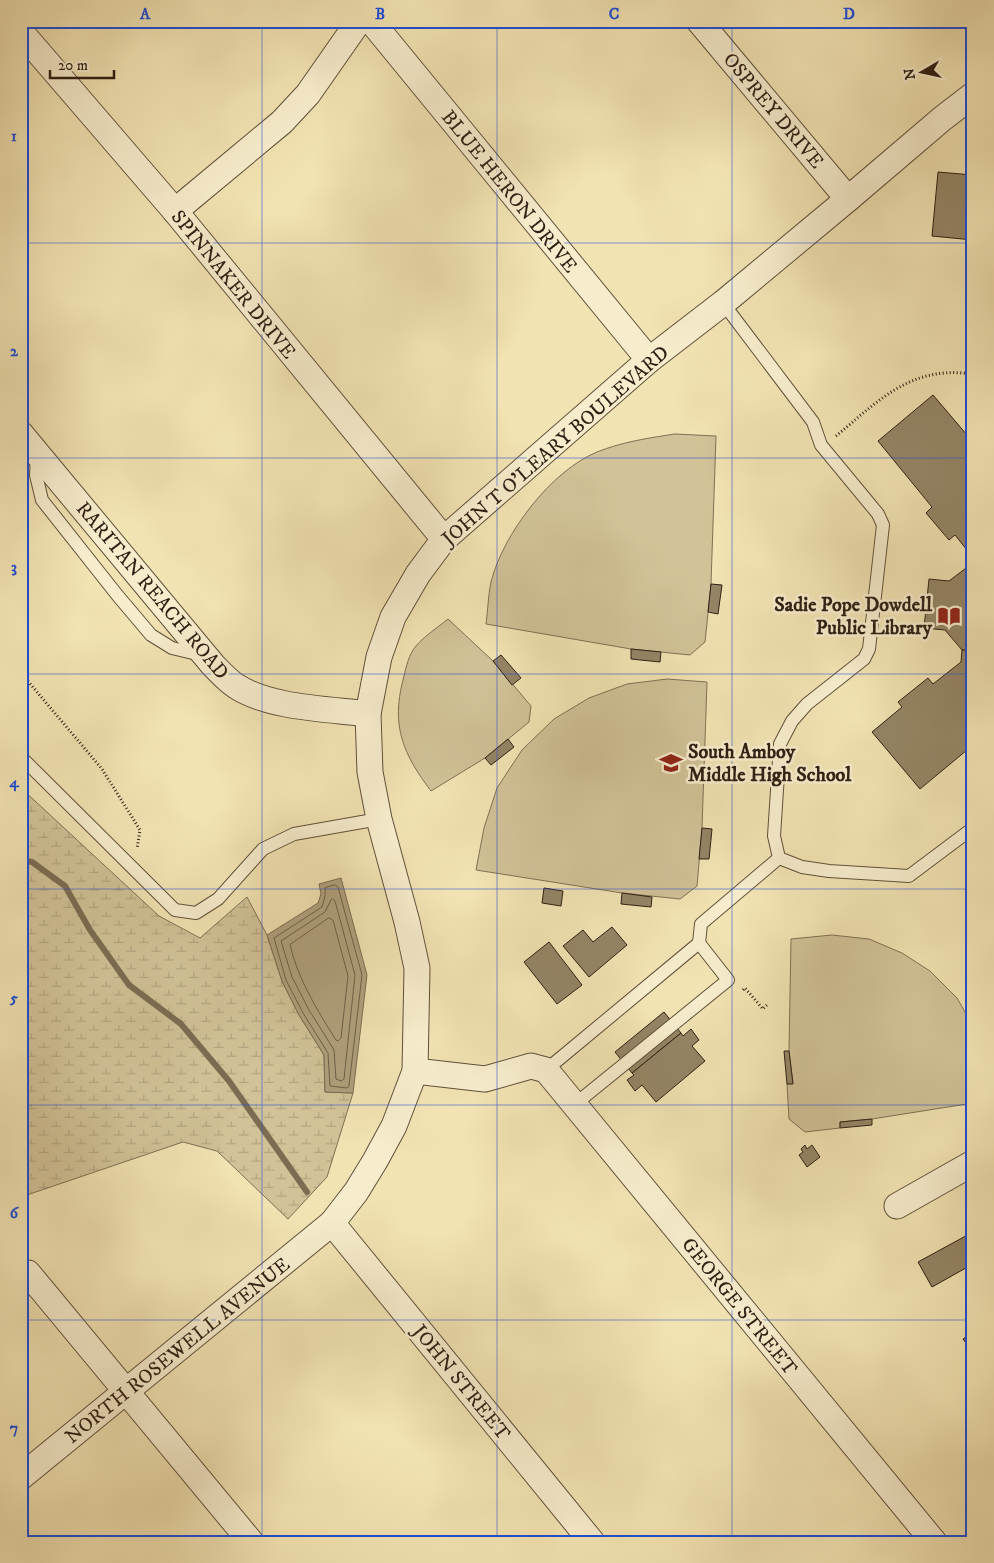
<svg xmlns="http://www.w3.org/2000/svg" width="994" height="1563" font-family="'IM FELL DW Pica',serif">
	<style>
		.grass { fill: #d1c297; stroke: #807055 }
		.wetland { fill: url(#wetland-marsh); stroke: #807055 }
		.water { fill: #afa07c; stroke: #7b6c52 }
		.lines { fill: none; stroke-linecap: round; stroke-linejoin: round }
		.shore { stroke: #6e6048; stroke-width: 1 }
		.stream { stroke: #7b6c52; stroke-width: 6 }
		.building { fill: #948566; stroke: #2e1f13 }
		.service-casing { stroke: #5f503b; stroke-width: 14 }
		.minor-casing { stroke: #5f503b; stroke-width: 27 }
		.path { stroke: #2e1f13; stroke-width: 3; stroke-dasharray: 1 2.5; stroke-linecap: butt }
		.service { stroke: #f7edcd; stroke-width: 12 }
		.minor { stroke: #f7edcd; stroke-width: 25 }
		.grid { fill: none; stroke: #1d4ed8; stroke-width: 1; stroke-opacity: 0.55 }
		.labels { text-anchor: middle; stroke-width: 5; stroke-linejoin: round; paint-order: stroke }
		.street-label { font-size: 20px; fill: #2e1f13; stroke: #f7edcd }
		.poi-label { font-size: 20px; font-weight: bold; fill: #2e1f13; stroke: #f7edcd; text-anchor: end }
		.neatline { fill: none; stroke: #1d4ed8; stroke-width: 2 }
		.grid-label { font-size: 16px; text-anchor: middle; font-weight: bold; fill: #1d4ed8 }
	</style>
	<defs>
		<pattern id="wetland-marsh" width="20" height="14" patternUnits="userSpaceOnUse" patternTransform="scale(1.25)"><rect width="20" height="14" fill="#d1c297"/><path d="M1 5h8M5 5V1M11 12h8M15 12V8" fill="none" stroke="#b4a681"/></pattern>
	</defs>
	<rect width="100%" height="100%" fill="#f2e3b2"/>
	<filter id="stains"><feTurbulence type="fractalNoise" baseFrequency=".004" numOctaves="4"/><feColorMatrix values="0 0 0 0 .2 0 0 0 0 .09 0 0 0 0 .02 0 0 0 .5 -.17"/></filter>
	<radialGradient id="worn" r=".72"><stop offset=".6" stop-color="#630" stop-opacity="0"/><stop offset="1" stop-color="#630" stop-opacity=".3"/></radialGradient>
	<g class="grass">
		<path d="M675 434 716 436 711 584 705 642 690 655 631 649 486 624C488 610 488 596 491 582 503 534 551 471 597 452 622 442 648 438 675 434Z"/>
		<path d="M448 619 493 661 531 706 529 722 485 758 431 791C403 754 391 726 403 680 405 671 408 658 413 650 420 639 437 628 448 619Z"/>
		<path d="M667 679 707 682 702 828 697 886 680 899 622 893 476 870 484 828 497 788 522 750 554 719 589 698 627 684Z"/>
		<path d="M832 935 869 939 902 953 930 971 957 998 973 1026V1103L872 1119 840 1122V1128L805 1132 789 1119 787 1084 793 1083 789 1051 791 939Z"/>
	</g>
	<path class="wetland" d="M21 788 159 916 200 938 247 897 267 935 282 981 299 1015 324 1055 325 1092 353 1093 327 1177 288 1219 217 1151 183 1142 21 1197Z"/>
	<path class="water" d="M341 878 367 975 353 1093 325 1092 324 1055 299 1015 282 981 267 935 318 903 321 894 319 884Z"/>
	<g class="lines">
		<g class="shore">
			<path d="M335 885 338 887 362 975 349 1086 347 1088 330 1086 328 1053 303 1013 286 980 274 938 322 907 325 896V888Z"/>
			<path d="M333 899 335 901 355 975 344 1079 341 1081 336 1079 334 1050 309 1010 292 977 281 941 325 912 331 900Z"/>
			<path d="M329 918 333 920 348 976 341 1038 338 1041 336 1040C317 1010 298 979 290 945Z"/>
		</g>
		<path class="stream" d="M21 860 32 862 65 886 90 930 129 985 181 1024 229 1081 307 1192"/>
	</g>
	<g class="building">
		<path d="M938 172 973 175V240L932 236Z"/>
		<path d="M933 395 973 442V565H970L971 555 955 535 949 540 926 513 932 507 878 441Z"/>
		<path d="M970 565H973V651L962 650 945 630 924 628 929 579 949 581Z"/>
		<path d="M711 584 722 585 718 614 708 612Z"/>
		<path d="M631 649 661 652 660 662 631 659Z"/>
		<path d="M962 650 973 651V745L920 789 872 732 902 707 898 702 928 678 933 684 961 662Z"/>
		<path d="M501 655 521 678 512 685 493 661Z"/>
		<path d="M508 739 514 747 491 765 485 758Z"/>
		<path d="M702 828 712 829 709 859H699Z"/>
		<path d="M544 888 563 891 561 906 542 903Z"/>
		<path d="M622 893 652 897 651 907 621 904Z"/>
		<path d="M612 927 627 945 589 977 563 946 583 930 593 942Z"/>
		<path d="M549 942 582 985 557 1004 524 962Z"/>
		<path d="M664 1012 681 1033 632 1073 615 1052Z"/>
		<path d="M691 1029 699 1040 692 1046 705 1061 656 1102 642 1085 635 1091 627 1080 634 1075 632 1073 681 1033 683 1036Z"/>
		<path d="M784 1051H789L793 1084H787Z"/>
		<path d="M872 1119V1125L840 1128V1122Z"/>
		<path d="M805 1145 807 1149 812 1145 820 1157 807 1167 799 1155 803 1152 801 1149Z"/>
		<path d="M973 1232V1264L932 1287 918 1262Z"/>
		<path d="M973 1332V1353L963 1339Z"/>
	</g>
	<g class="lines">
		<defs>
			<g id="service">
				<path d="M723 303 813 422 821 445 878 514 883 525 869 649 864 659 807 704 792 721 780 744 774 836 779 858"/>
				<path d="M37 456 36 475 42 500 118 596 151 635 172 648 201 655"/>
				<path d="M21 757 175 910 196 913 218 899 263 849 294 834 379 819"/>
				<path d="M779 858 802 867 829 871 909 876 973 828"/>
				<path d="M546 1070 699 943 701 924 779 858"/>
				<path d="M574 1105 728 980 699 943"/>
			</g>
			<g id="minor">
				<path d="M371 21 649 360"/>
				<path d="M699 21 848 199"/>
				<path d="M21 32 175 211 444 539"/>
				<path d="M175 211 282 122 308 94 359 21"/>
				<path d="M21 434 213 665C220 672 228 681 236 686 269 708 329 709 368 714"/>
				<path d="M415 1071 485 1079 531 1066 546 1070 934 1542"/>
				<path d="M897 1206 973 1163"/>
				<path d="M332 1223 592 1542"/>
				<path d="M28 1273 251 1542"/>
				<path d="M21 1477 332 1223 356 1192 375 1161 394 1126 415 1071 417 968 407 922 379 819 370 772 368 714 379 657 393 617 418 574 444 539 649 360 723 303 848 199 943 118 973 95"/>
			</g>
		</defs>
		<use href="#service" class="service-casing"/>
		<use href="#minor" class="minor-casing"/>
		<g class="path">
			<path d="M836 436C869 409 900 376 945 373 954 372 964 373 973 374"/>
			<path d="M913 603H926"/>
			<path d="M21 673 102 769 140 830 137 849"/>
			<path d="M743 990 745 988 763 1009 767 1005"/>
		</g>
		<use href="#service" class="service"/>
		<use href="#minor" class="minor"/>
	</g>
	<path class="grid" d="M262 21V1542M497 21V1542M732 21V1542M21 243H973M21 458H973M21 674H973M21 889H973M21 1105H973M21 1320H973"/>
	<defs>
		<symbol id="library-bare" viewBox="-9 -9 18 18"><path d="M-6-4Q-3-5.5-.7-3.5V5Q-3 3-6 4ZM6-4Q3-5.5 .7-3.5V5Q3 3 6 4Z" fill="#8f2418" stroke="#f7edcd" stroke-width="2.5" paint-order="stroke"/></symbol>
		<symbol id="school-bare" viewBox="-9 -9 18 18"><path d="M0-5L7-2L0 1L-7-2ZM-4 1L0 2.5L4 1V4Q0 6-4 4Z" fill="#8f2418" stroke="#f7edcd" stroke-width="2.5" paint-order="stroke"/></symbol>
	</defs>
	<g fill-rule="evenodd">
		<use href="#library-bare" x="933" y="600" width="32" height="32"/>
		<use href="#school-bare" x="655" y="747" width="32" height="32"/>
	</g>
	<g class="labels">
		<g class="street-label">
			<text transform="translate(774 110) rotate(50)" y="7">OSPREY DRIVE</text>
			<text transform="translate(510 191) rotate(51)" y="7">BLUE HERON DRIVE</text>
			<text transform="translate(234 284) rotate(51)" y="7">SPINNAKER DRIVE</text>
			<text transform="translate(555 445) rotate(-41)" y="7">JOHN T O'LEARY BOULEVARD</text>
			<text transform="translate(153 590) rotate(50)" y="7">RARITAN REACH ROAD</text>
			<text transform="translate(740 1306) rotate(51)" y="7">GEORGE STREET</text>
			<text transform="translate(177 1350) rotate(-39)" y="7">NORTH ROSEWELL AVENUE</text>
			<text transform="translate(462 1382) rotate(51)" y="7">JOHN STREET</text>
		</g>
		<g class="poi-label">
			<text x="932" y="611">Sadie Pope Dowdell<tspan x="932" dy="23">Public Library</tspan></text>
			<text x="688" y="758" text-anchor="start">South Amboy<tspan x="688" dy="23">Middle High School</tspan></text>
		</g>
	</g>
	<rect width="994" height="1563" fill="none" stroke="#f2e3b2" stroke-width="55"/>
	<g transform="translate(922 72) rotate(261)" stroke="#f7edcd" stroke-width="4" paint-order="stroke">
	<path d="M0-4L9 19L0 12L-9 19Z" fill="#2e1f13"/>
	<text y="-8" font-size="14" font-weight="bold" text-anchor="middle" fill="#2e1f13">N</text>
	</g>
	<path d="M50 70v8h64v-8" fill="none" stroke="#2e1f13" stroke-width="2.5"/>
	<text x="58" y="70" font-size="15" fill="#2e1f13" stroke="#f7edcd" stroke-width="4" paint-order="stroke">20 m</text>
	<rect x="28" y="28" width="938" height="1508" class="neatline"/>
	<g class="grid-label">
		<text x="145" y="19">A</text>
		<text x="380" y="19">B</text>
		<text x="614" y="19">C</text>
		<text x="849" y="19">D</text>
		<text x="14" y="141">1</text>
		<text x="14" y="356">2</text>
		<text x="14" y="572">3</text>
		<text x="14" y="787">4</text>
		<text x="14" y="1003">5</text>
		<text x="14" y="1218">6</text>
		<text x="14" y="1433">7</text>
	</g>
	<rect width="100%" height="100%" filter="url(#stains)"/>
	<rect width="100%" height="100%" fill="url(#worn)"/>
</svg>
